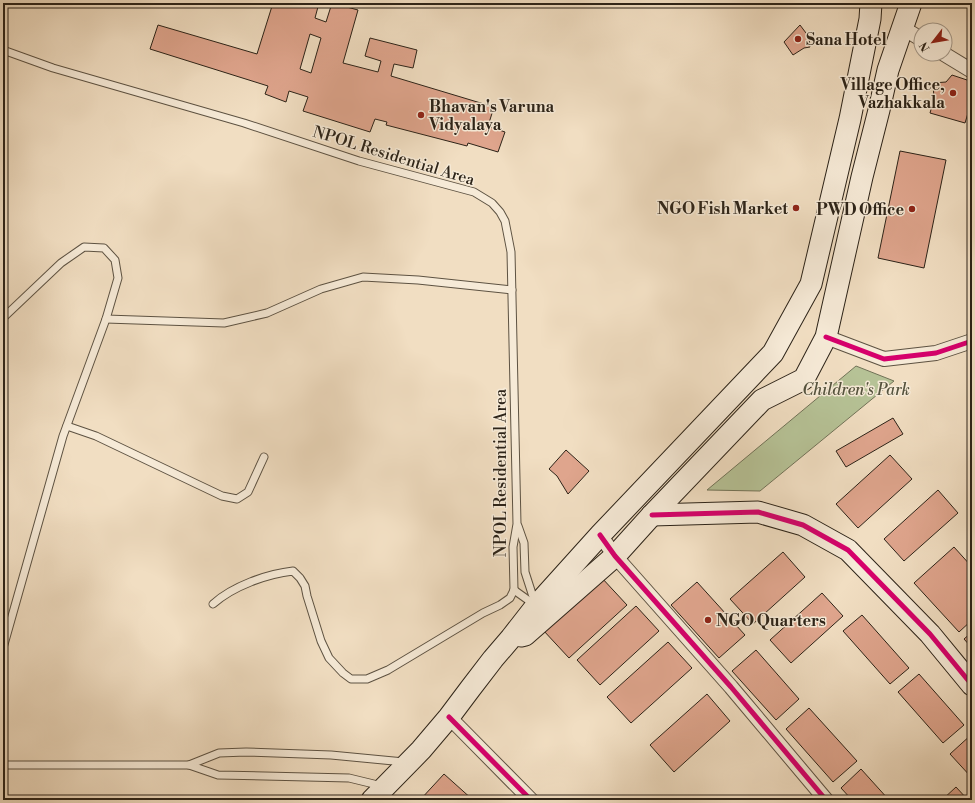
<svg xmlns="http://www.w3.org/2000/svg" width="975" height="803" font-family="'Libre Bodoni',serif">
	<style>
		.green { fill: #b6c296; stroke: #717257 }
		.building { fill: #dfa58d; stroke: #2c2318; fill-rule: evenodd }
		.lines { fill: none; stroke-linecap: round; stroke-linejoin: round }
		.lane-casing { stroke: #5d5242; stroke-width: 9 }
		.street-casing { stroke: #5d5242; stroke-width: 16 }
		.secondary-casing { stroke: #2c2318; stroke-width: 23 }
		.lane { stroke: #f6ead7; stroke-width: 7 }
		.street { stroke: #f6ead7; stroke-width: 14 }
		.secondary { stroke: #f6ead7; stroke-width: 21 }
		.cycleway-casing { stroke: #f6ead7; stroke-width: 8 }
		.cycleway { stroke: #d6006c; stroke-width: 5 }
		.poi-dot { fill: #8f2418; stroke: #f6ead7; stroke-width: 1.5 }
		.labels { text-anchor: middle; stroke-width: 3; stroke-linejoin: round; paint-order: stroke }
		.poi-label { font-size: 16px; font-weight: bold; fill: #2c2318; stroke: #f6ead7; text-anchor: start }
		.street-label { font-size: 16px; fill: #2c2318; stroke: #f6ead7 }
		.park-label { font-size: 16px; font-style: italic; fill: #55533e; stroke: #f6ead7 }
	</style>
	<rect width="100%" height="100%" fill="#f1dec2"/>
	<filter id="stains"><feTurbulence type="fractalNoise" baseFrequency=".005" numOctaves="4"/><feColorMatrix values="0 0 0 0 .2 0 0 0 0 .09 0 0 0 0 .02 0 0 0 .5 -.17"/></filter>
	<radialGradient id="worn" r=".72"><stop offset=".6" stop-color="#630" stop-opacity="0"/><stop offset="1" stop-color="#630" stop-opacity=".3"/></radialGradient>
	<path class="green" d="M856 366 894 381 760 491 707 490Z"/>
	<g class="building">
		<path d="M273 3H319L315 18 326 22 332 3 358 10 343 63 378 72 381 61 365 56 370 38 417 50 413 68 394 64 391 76 494 107 488 126 505 132 498 152 468 143 467 146 386 125 387 122 375 119 370 132 303 111 308 97 289 91 286 102 265 94 268 86 150 49 158 25 257 54ZM310 34 321 38 311 73 300 69Z"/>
		<path d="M800 25 809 37 810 47 804 48 793 55 784 42Z"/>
		<path d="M952 75 970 81 972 87V100L965 123 930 113 934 99 933 83 946 82Z"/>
		<path d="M900 151 946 160 924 268 878 258Z"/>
		<path d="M893 418 903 434 846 467 836 451Z"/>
		<path d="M566 450 589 471 568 494 557 476 549 469Z"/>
		<path d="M890 455 912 479 858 528 836 504Z"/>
		<path d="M938 490 958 513 904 561 884 539Z"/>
		<path d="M954 547 972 567V620L959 632 914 583Z"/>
		<path d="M783 552 805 577 753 624 730 599Z"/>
		<path d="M601 577 627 605 569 658 543 630Z"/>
		<path d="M697 582 745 635 719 658 671 605Z"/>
		<path d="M822 593 843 616 791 663 770 640Z"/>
		<path d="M636 606 659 631 600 685 577 660Z"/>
		<path d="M862 615 909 668 890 684 843 631Z"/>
		<path d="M972 632V648L964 639Z"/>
		<path d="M668 642 692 668 631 723 607 697Z"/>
		<path d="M756 650 799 699 776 720 732 671Z"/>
		<path d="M919 674 964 725 943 743 898 692Z"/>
		<path d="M707 694 730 721 674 772 650 745Z"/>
		<path d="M809 708 857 761 833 782 786 729Z"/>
		<path d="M972 734V778L950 754Z"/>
		<path d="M861 769 889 800H852L841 788Z"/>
		<path d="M444 774 473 800H420Z"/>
		<path d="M956 787 968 800H942Z"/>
	</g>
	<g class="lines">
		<defs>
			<g id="lane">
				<path d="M3 50 53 68 244 123 359 161 474 192 492 203 500 212 505 221 511 252 517 524 513 547 514 590"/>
				<path d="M3 318 61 263 84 247 104 248 115 260 118 278 106 319 63 436 3 648"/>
				<path d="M106 319 224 323 267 313 321 289 363 277 418 280 512 290"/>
				<path d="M67 426 96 436 222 496 237 499 248 492 264 457"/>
				<path d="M518 526 524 543 525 572 535 603"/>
				<path d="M514 590 535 605"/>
				<path d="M213 604C233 586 267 574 293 571L300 578 305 586 307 596 321 641 329 658 343 673 351 679H367L388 670 483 613 500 605 510 598 514 590"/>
				<path d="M3 765H189L218 775 349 778 382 786"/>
				<path d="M189 765 219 753 246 752 331 755 404 762"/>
			</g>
			<g id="street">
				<path d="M903 28 921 39"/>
				<path d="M944 54 972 71"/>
				<path d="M826 337 884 359 936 353 972 341"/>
				<path d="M600 535 615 556 731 687 826 800"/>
				<path d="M449 717 531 800"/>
			</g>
			<g id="secondary">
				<path d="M652 515 758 512 803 525 848 550 930 634 972 685"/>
				<path d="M521 636 525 635 615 556 652 515 762 400 804 379 826 337 862 177 879 110 888 70 911 3"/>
				<path d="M372 800 421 750 449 717 470 689 493 659 511 638 536 606 600 535 773 353 811 284 850 119 870 19 871 3"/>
			</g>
		</defs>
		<use href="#lane" class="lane-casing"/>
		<use href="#street" class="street-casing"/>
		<use href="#secondary" class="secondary-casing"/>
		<use href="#lane" class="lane"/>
		<use href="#street" class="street"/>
		<use href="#secondary" class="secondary"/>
		<defs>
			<g id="cycleway">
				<path d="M826 337 884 359 936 353 972 341"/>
				<path d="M652 515 758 512 803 525 848 550 930 634 972 685"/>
				<path d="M600 535 615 556 731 687 826 800"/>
				<path d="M449 717 531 800"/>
			</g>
		</defs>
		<use href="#cycleway" class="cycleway-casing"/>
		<use href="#cycleway" class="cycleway"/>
	</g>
	<g class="poi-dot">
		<circle cx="798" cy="39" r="4"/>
		<circle cx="953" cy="93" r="4"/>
		<circle cx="421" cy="115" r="4"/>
		<circle cx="796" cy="208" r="4"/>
		<circle cx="912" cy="209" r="4"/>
		<circle cx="708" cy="620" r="4"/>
	</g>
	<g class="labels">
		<g class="poi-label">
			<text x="806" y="45">Sana Hotel</text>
			<text x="945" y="90" text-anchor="end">Village Office,<tspan x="945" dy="18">Vazhakkala</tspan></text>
			<text x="429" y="112">Bhavan's Varuna<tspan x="429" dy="18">Vidyalaya</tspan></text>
			<text x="788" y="214" text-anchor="end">NGO Fish Market</text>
			<text x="904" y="215" text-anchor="end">PWD Office</text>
			<text x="716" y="626">NGO Quarters</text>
		</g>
		<g class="street-label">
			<text transform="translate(394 155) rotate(17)" y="6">NPOL Residential Area</text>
			<text transform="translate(500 473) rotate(-90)" y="6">NPOL Residential Area</text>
		</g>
		<g class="park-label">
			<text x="856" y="395">Children's Park</text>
		</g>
	</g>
	<rect width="975" height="803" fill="none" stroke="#f1dec2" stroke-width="16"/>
	<rect x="4" y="4" width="967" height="795" fill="none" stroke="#2c2318" stroke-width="2"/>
	<rect x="8" y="8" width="959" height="787" fill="none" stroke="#2c2318"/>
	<g transform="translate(933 42) rotate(239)"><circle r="19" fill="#f6ead7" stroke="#a59a8b"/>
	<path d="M0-3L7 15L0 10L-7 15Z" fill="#8f2418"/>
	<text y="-6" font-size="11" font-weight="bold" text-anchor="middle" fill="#2c2318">N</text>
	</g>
	<rect width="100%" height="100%" filter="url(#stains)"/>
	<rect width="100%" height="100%" fill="url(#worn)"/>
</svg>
